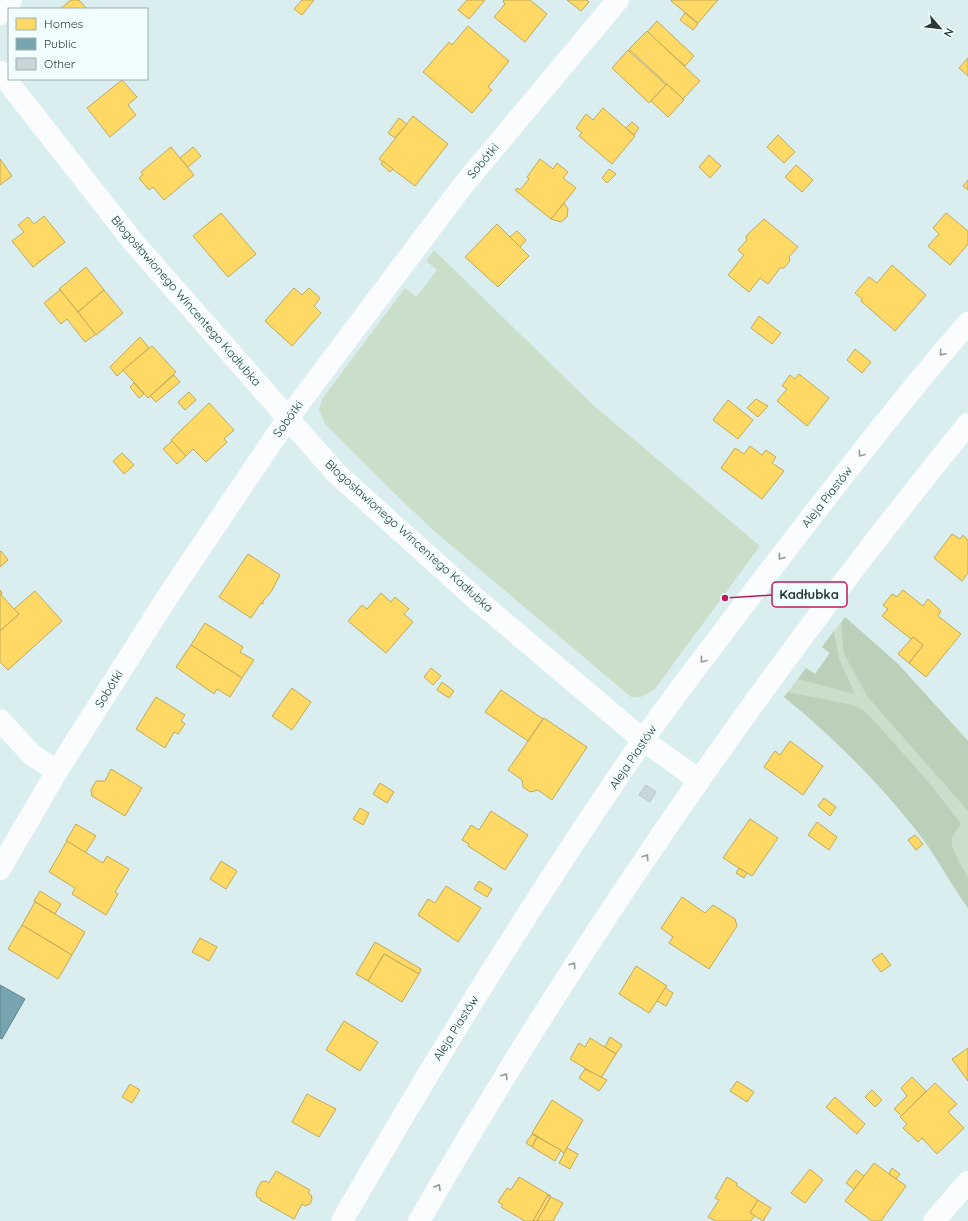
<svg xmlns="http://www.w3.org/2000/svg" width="968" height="1221" font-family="Quicksand,sans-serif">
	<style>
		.green { fill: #cadfca }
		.forest { fill: #bbd0b9 }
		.homes { fill: #ffd966; stroke: #c0a959 }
		.public { fill: #76a5af; stroke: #60858c }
		.building { fill: #c8d6d9; stroke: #b8c5c9 }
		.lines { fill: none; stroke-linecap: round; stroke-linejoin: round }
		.minor { stroke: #fafcfd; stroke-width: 22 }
		.oneway { stroke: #939a9c }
		.labels { text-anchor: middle; stroke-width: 4; stroke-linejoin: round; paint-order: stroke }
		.street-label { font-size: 12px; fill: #2c393a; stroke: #f0fefe }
		.leader { fill: none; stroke: #c2185b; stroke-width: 1.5 }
		.callout-dot { fill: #c2185b; stroke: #f0fefe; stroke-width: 1.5 }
		.callout { fill: #f0fefe; stroke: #c2185b; stroke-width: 1.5 }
		.callout-label { font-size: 13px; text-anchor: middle; font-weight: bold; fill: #2c393a }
	</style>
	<rect width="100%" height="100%" fill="#dbeeef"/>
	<g class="green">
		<path d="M434 250 592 404 760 546 654 690 641 697H631L433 530 393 492 325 424 319 410 322 399 405 288 416 297 437 270 426 261Z"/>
		<path d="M845 617 898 664 968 741V908C952 886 939 861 923 839 884 788 834 737 784 697L806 668 815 674 830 653 822 647Z"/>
	</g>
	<g class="forest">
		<path d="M845 617 898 664 968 741V811L867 696 844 654 841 623Z"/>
		<path d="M834 631 839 659 855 694 798 679 806 668 815 674 830 653 822 647Z"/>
		<path d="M788 692 853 705 865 711 927 780 961 824 952 837V846L960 864 968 877V908C952 886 939 861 923 839 884 788 834 737 784 697Z"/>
	</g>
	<g class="homes">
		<path d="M71 0H79L87 9H60Z"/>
		<path d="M302 0H314L302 15 294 9Z"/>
		<path d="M467 0H485L469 19 458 10Z"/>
		<path d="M504 0H530L547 14 525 42 494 17 505 4 503 1Z"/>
		<path d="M567 0H587L589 2 581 11Z"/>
		<path d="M672 0H718L698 23 671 1Z"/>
		<path d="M685 13 698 24 693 30 680 20Z"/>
		<path d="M657 21 694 56 685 66 647 32Z"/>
		<path d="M468 26 509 61 488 87 492 90 472 113 423 72 449 42 452 45Z"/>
		<path d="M647 31 700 81 683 99 629 49Z"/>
		<path d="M628 50 666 85 649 103 612 68Z"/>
		<path d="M968 58V76L959 68Z"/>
		<path d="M122 80 137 97 128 105 136 115 110 137 87 108Z"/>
		<path d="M667 84 684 100 668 117 651 101Z"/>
		<path d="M603 108 635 136 612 164 579 136 582 133 576 128 586 114 593 120Z"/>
		<path d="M413 116 448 144 415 186 379 159Z"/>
		<path d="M399 118 407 124 395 138 388 133Z"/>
		<path d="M632 122 639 128 634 135 626 128Z"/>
		<path d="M778 135 795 152 784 163 767 147Z"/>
		<path d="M171 147 194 175 164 200 153 187 149 190 139 178 143 175 141 172Z"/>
		<path d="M193 147 201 156 188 167 180 158Z"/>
		<path d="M709 155 721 166 710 178 699 167Z"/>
		<path d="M0 159 12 176 0 185Z"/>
		<path d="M540 159 553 169 557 163 568 172 563 178 576 188 551 219 515 190 518 188 520 190 529 179 527 177Z"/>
		<path d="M383 161 393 169 390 172 381 164Z"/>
		<path d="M796 165 813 180 802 192 785 177Z"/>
		<path d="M609 169 616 174 607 183 602 178Z"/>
		<path d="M968 180V190L963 186Z"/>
		<path d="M564 203 568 209 567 217 561 222 551 219Z"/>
		<path d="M221 213 256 254 228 277 193 236Z"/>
		<path d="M946 213 968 231V244L950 265 928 246 939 234 933 228Z"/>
		<path d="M44 216 65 242 33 267 12 241 24 232 18 225 28 217 34 224Z"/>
		<path d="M764 219 798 247 789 257 790 261 784 268H780L768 284 760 278 749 292 728 275 744 255 738 250 747 240 746 236Z"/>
		<path d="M497 224 529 256 498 287 465 257Z"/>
		<path d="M517 231 526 240 520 247 510 237Z"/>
		<path d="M892 265 926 295 895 331 861 301 862 299 855 293 869 277 877 283Z"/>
		<path d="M86 267 104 290 78 312 59 289Z"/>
		<path d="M294 288 302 295 309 288 320 298 314 306 321 313 292 346 265 321Z"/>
		<path d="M60 290 96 334 85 342 67 319 61 324 44 303Z"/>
		<path d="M104 290 123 313 96 335 78 312Z"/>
		<path d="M759 316 781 333 772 344 751 328Z"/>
		<path d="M140 337 149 348 117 376 110 367Z"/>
		<path d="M152 346 176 372 148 398 123 370Z"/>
		<path d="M855 349 871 362 862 373 847 360Z"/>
		<path d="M799 374 829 398 807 426 777 401 787 389 782 386 790 375 795 379Z"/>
		<path d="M174 375 180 382 156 402 150 396Z"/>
		<path d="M134 383 144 394 139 398 130 387Z"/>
		<path d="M189 392 196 400 185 410 178 402Z"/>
		<path d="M756 399 768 406 758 417 747 408Z"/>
		<path d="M728 400 753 420 738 439 713 420Z"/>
		<path d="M209 403 234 430 224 439 227 442 206 462 193 449 186 456 171 440Z"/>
		<path d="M172 441 186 456 177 464 163 449Z"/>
		<path d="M750 446 762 455 766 450 776 457 772 463 784 471 762 499 721 468 735 448 744 454Z"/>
		<path d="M122 453 134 465 124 474 113 461Z"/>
		<path d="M952 534 960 539 963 535 968 540V573L962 581 934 558Z"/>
		<path d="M1 551 8 560 0 567V552Z"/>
		<path d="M248 554 280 575 271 592 263 601V604L261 603 251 618 219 597Z"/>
		<path d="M0 590 2 593 1 595 19 614 0 631Z"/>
		<path d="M903 590 923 606 928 599 941 611 938 616 961 634 926 677 909 663 923 645 913 637 911 639 882 616 888 609 883 605 888 599 892 594 897 597Z"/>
		<path d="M35 591 62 621 8 670 0 662V631L19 614 14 609Z"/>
		<path d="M381 593 391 602 395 597 409 609 404 614 413 622 386 653 348 621 362 605 367 609Z"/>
		<path d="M205 623 243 647 240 652 254 660 242 678 191 645Z"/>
		<path d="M913 637 923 645 909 663 898 654Z"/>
		<path d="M191 645 242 678 230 697 217 689 214 694 176 667Z"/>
		<path d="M431 668 441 676 433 685 424 677Z"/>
		<path d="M442 682 454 691 449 698 437 690Z"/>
		<path d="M292 688 311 702 292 730 272 716Z"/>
		<path d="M501 690 543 719 528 741 485 712Z"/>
		<path d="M156 697 185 715 181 721 185 724 178 734 174 732 165 748 136 729Z"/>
		<path d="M544 718 587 747 552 800 538 790 530 792 523 787 522 780 508 770Z"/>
		<path d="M790 741 823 766 803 795 764 767 775 751 780 755Z"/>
		<path d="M111 769 142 788 125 816 92 796 91 790 96 781H105Z"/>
		<path d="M380 783 394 792 387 803 373 794Z"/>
		<path d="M824 798 836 807 830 816 818 806Z"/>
		<path d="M360 808 369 813 363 825 353 819Z"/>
		<path d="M491 811 528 835 505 870 468 846 469 844 462 840 471 825 479 830Z"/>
		<path d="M750 819 778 838 752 876 723 858Z"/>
		<path d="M817 822 837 837 829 850 808 835Z"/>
		<path d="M76 824 96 836 85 853 66 841Z"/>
		<path d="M915 835 923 844 916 850 908 840Z"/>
		<path d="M67 841 103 863 107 856 129 869 115 892 118 894 106 915 72 894 75 888 49 872Z"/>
		<path d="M221 861 237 871 226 889 210 879Z"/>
		<path d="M739 868 747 873 744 878 736 873Z"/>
		<path d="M479 881 492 889 487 897 474 889Z"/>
		<path d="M446 886 481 908 458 942 418 915 428 899 435 903Z"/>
		<path d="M40 891 61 904 55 914 34 901Z"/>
		<path d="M682 897 705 913 713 905 735 919 737 926 709 969 669 943 673 937 661 928Z"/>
		<path d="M35 902 85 932 72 955 22 925Z"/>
		<path d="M22 925 72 955 58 979 8 949Z"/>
		<path d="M200 938 217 947 209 961 192 952Z"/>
		<path d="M375 942 421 969 419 974 384 954 368 981 356 974Z"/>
		<path d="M882 953 891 965 881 972 872 960Z"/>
		<path d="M384 954 419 974 402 1002 368 981Z"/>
		<path d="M636 966 667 986 649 1013 619 994Z"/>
		<path d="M665 988 673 993 666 1006 657 1001Z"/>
		<path d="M344 1021 378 1042 360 1071 326 1050Z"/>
		<path d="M610 1037 622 1045 616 1054 605 1047Z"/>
		<path d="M590 1038 616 1054 601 1078 570 1059 579 1043 585 1047Z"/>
		<path d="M968 1048V1081L952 1059Z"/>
		<path d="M585 1069 607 1080 599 1091 579 1078Z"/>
		<path d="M912 1077 926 1091 902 1116 894 1109 907 1096 901 1088Z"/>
		<path d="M737 1081 754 1092 747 1102 730 1091Z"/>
		<path d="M935 1083 957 1104 948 1112 964 1128 937 1154 922 1138 918 1142 903 1128 907 1124 900 1117Z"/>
		<path d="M130 1084 140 1090 132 1103 122 1097Z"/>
		<path d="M872 1090 882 1100 875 1107 865 1097Z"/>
		<path d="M307 1094 336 1109 319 1137 292 1122Z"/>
		<path d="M835 1097 865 1124 857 1134 826 1107Z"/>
		<path d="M552 1100 583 1120 564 1153 532 1133Z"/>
		<path d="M532 1134 537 1137 532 1147 526 1143Z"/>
		<path d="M537 1137 561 1150 555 1161 532 1147Z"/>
		<path d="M567 1148 578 1154 570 1169 559 1163Z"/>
		<path d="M874 1163 906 1186 881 1221H872L845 1201Z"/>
		<path d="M892 1168 900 1174 896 1179 889 1174Z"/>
		<path d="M810 1169 823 1180 805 1203 791 1193Z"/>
		<path d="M856 1170 864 1176 854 1189 846 1183Z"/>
		<path d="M276 1171 310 1190 308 1193 311 1195 312 1199 310 1204 305 1206 302 1204 294 1219 260 1200 261 1199 257 1197 256 1192 261 1182 266 1181 269 1183Z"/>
		<path d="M519 1177 551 1196 548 1195 533 1221H525L501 1207 503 1205 498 1202 507 1188 511 1190Z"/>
		<path d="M727 1177 737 1183 736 1185 758 1200 750 1213 755 1215 751 1221H716L708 1217 719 1200 715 1198Z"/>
		<path d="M548 1195 550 1198 537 1221H533Z"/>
		<path d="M551 1197 563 1203 553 1221H537Z"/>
		<path d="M758 1200 771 1208 763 1221 750 1213Z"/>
	</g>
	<path class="public" d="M0 985 25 999 2 1039 0 1038Z"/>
	<path class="building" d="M646 785 656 792 650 802 639 795Z"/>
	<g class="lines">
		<g class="minor">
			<path d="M0 14 11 0"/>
			<path d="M0 72 135 244 337 474 476 599 643 740 699 780"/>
			<path d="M0 720 32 755 57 771"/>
			<path d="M0 869 57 771 168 596 288 418 464 184 618 0"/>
			<path d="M342 1221C436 1057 536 896 643 740 682 685 724 631 765 577 831 491 897 405 968 323"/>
			<path d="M419 1221C580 941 764 675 968 424"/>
			<path d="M934 1221 968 1182"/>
		</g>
	</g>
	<defs><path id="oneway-chevron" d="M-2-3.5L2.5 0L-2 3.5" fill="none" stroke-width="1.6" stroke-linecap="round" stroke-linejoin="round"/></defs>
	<g class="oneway">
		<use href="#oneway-chevron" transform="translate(942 353) rotate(131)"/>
		<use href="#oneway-chevron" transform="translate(861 454) rotate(128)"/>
		<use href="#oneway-chevron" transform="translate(781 557) rotate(127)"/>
		<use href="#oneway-chevron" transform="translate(703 660) rotate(127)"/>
		<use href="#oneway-chevron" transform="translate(646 857) rotate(-56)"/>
		<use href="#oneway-chevron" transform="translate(573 965) rotate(-56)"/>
		<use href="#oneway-chevron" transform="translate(505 1076) rotate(-58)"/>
		<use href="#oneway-chevron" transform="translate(438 1187) rotate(-60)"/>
	</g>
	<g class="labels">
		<g class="street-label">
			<text transform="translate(483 161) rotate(-50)" y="4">Sobótki</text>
			<text transform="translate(186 301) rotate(49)" y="4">Błogosławionego Wincentego Kadłubka</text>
			<text transform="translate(288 419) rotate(-54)" y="4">Sobótki</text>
			<text transform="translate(827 497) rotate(-52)" y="4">Aleja Piastów</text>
			<text transform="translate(409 536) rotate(42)" y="4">Błogosławionego Wincentego Kadłubka</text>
			<text transform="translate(109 689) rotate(-58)" y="4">Sobótki</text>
			<text transform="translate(633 757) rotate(-56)" y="4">Aleja Piastów</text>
			<text transform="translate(456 1028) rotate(-58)" y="4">Aleja Piastów</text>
		</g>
	</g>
	<path class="leader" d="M725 598L772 595"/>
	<circle class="callout-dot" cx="725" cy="598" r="4"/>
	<rect class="callout" x="772" y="582" width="75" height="25" rx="4"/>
	<g class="callout-label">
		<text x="809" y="599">Kadłubka</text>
	</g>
	<rect x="8" y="8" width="140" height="72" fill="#f0fefe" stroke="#a2afb0"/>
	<rect x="16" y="18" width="20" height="12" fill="#ffd966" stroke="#a2afb0"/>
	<text x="44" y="28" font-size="12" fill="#2c393a">Homes</text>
	<rect x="16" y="38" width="20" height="12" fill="#76a5af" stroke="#a2afb0"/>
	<text x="44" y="48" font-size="12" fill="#2c393a">Public</text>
	<rect x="16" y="58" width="20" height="12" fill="#c8d6d9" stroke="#a2afb0"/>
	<text x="44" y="68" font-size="12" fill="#2c393a">Other</text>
	<g transform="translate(940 28) rotate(118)" stroke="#f0fefe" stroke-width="3" paint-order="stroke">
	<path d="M0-3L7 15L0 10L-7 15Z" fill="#2c393a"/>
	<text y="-6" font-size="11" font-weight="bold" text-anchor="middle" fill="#2c393a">N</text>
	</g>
</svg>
